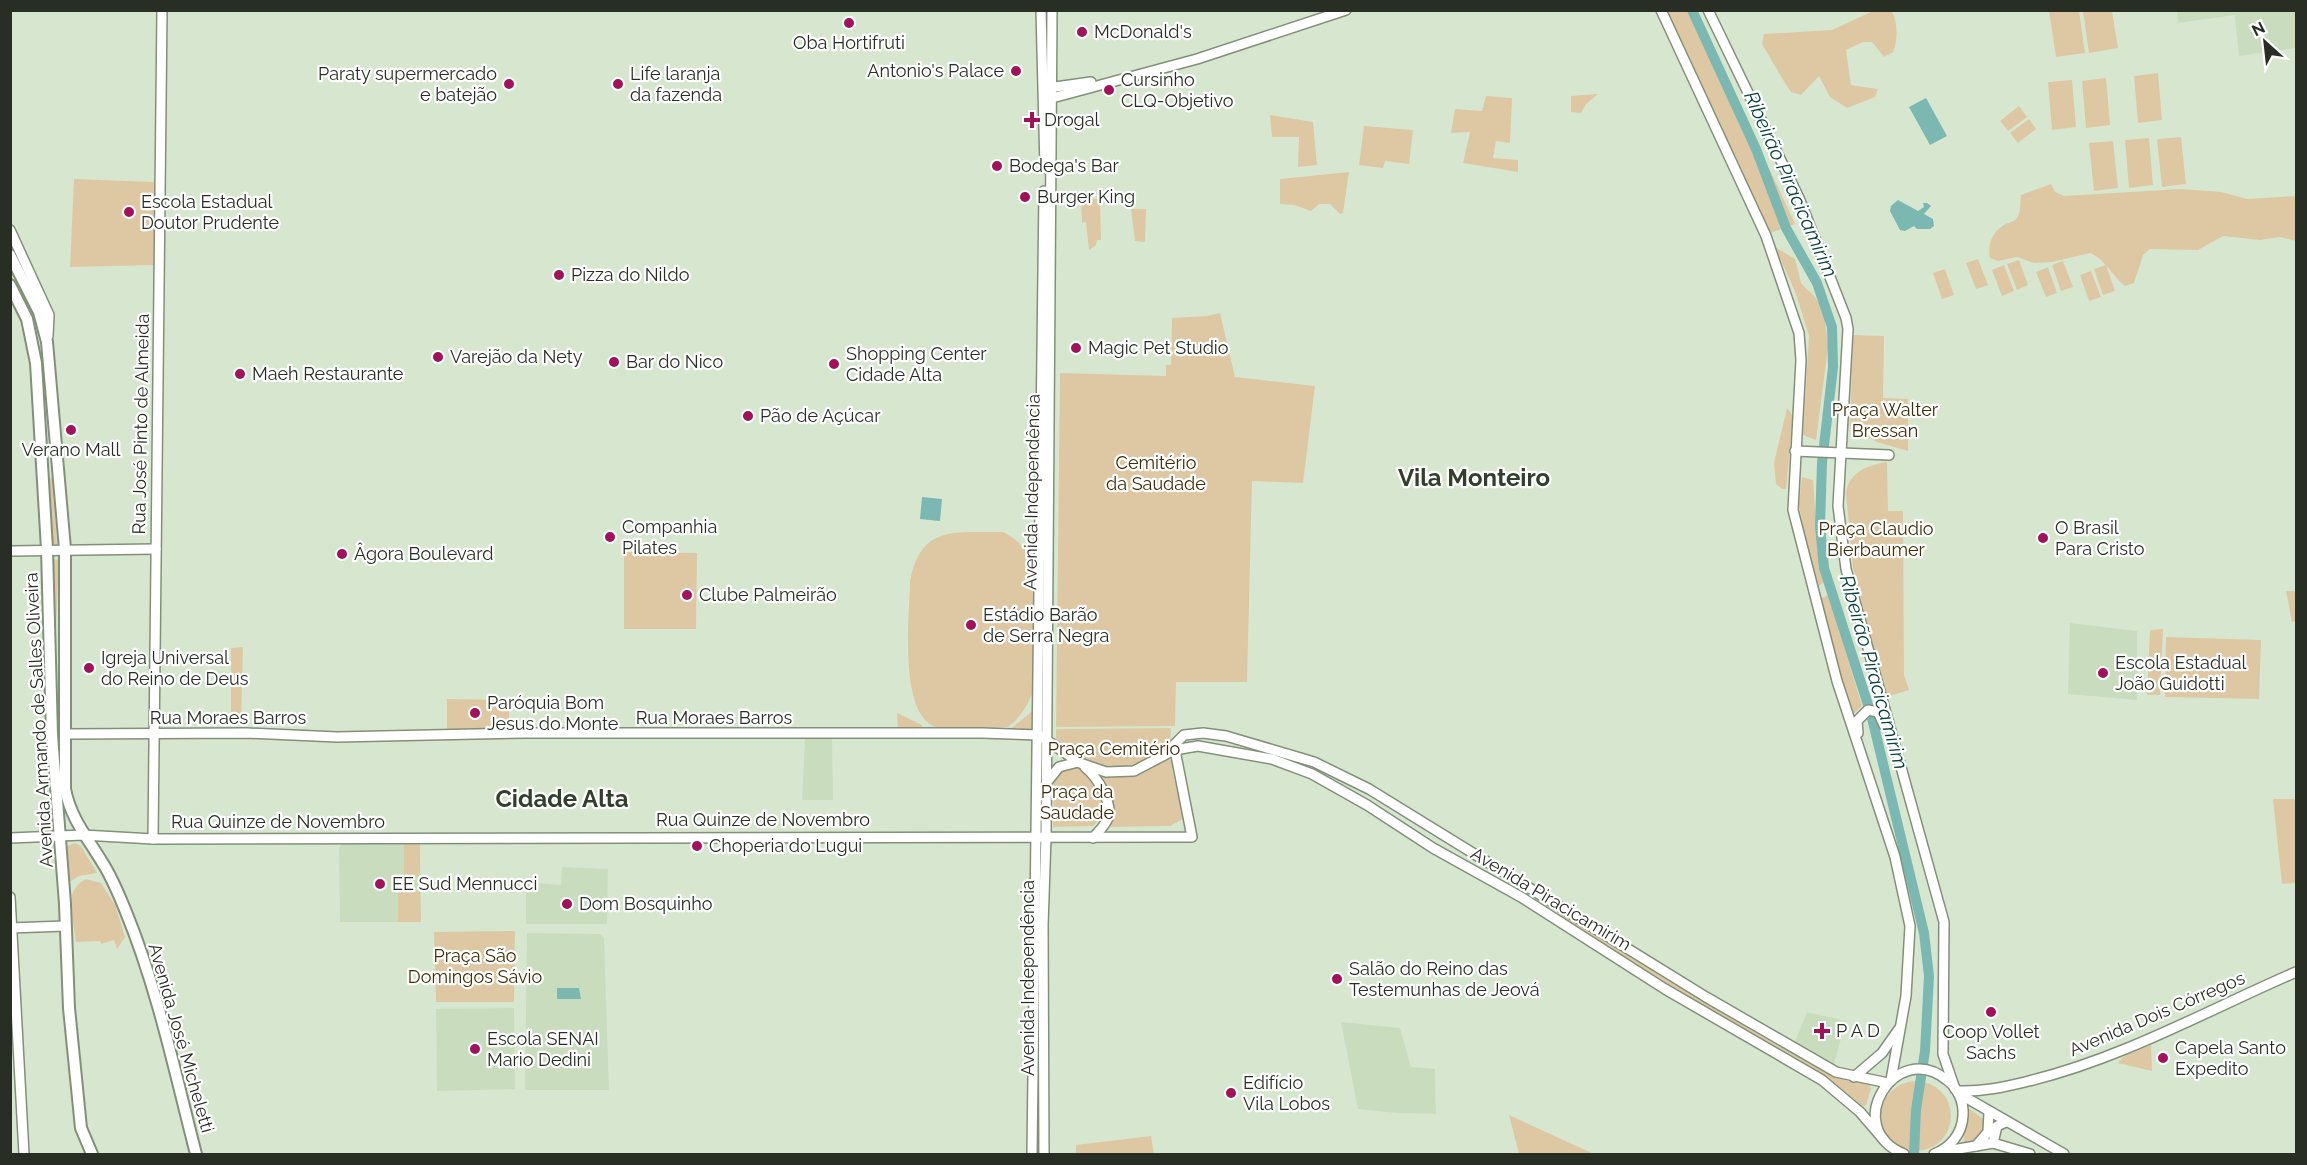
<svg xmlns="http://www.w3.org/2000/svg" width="2307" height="1165" font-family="Raleway,sans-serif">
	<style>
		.built { fill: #c9ddbe }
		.green { fill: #dec8a4 }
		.water { fill: #7cb8b2 }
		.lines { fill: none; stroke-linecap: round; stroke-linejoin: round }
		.river { stroke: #7cb8b2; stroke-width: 10 }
		.secondary-casing { stroke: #82907a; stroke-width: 12 }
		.primary-casing { stroke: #82907a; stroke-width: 14 }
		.secondary { stroke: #fff; stroke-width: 9 }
		.primary { stroke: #fff; stroke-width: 10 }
		.poi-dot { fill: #a11259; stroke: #fff; stroke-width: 2 }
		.labels { text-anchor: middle; stroke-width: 4.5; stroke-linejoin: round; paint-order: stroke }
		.poi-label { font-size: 18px; fill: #282e24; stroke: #fff; text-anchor: start }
		.park-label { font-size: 18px; fill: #3f2d0a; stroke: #fff }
		.street-label { font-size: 18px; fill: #282e24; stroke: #fff }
		.water-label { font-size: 20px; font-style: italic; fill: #07413e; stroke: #fff }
		.district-label { font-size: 24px; font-weight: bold; fill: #333f2b; stroke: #fff }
	</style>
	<rect width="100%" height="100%" fill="#d7e7cf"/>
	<g class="built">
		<path d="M2177 11H2296V48L2239 56 2235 15 2178 23Z"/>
		<path d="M2070 623 2137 631V700L2068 694Z"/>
		<path d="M805 737H832L833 800H802Z"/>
		<path d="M420 843 421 922H340L339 848 342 844Z"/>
		<path d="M562 867 608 869 607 924H526V882L561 885Z"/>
		<path d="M527 933 600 934 604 938 609 1090H525Z"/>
		<path d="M514 1008 515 1089 437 1091 436 1009Z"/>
		<path d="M1807 1012 1846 1021 1834 1064 1795 1042Z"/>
		<path d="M1341 1022 1400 1028 1411 1067 1435 1069 1436 1114 1397 1113 1358 1109Z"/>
	</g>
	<g class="green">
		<path d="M1664 11H1689L1752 149 1771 172 1795 224 1768 234Z"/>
		<path d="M1873 11H1892C1898 24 1898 39 1893 52L1884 57 1872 42H1863L1846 50 1851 85 1878 89 1875 97 1847 108 1830 97 1819 76 1801 95 1791 92 1785 83 1762 44 1764 34 1832 30Z"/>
		<path d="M2049 11H2079L2085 53 2056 57Z"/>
		<path d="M2083 11H2112L2118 48 2089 53Z"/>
		<path d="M2158 73 2162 120 2138 123 2134 76Z"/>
		<path d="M2106 78 2110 125 2086 128 2082 81Z"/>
		<path d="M2072 80 2076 127 2052 130 2048 82Z"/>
		<path d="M1598 94 1586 104 1581 113 1571 112V96Z"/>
		<path d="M1486 96 1512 98 1510 143 1496 141 1493 158 1518 160V172L1463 163 1470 132 1451 133 1455 109 1482 111Z"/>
		<path d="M2019 106 2027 117 2008 131 2000 121Z"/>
		<path d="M1270 115 1313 122 1317 165 1298 167 1299 137H1272Z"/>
		<path d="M2029 119 2036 129 2018 143 2010 133Z"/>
		<path d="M1364 126 1413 130 1409 164 1385 161 1383 168 1359 165Z"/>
		<path d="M2181 137 2186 184 2162 187 2157 139Z"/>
		<path d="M2149 138 2153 185 2129 188 2125 140Z"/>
		<path d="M2113 141 2118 188 2094 191 2089 143Z"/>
		<path d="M1349 172 1343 213 1340 214 1330 204H1319L1311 211 1294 205 1280 204V179Z"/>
		<path d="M74 179 154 182V265L70 267Z"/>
		<path d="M2051 184 2055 192 2064 196 2181 189 2221 192 2247 199 2296 196V241L2280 237 2260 240 2223 236 2198 250 2150 249 2143 255 2134 283 2125 286C2111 275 2106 260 2090 253L2052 262 2034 263 2017 257 1998 261 1990 258C1987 246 1992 232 2004 225 2009 222 2013 223 2017 218 2021 213 2020 202 2021 195Z"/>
		<path d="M1081 198 1100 199 1101 240H1097L1096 245 1089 250 1086 222 1082 223Z"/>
		<path d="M1131 209H1146L1145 242 1135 241Z"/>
		<path d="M1775 247 1795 259 1801 283 1815 297 1824 311 1828 348 1816 440 1803 435 1809 336 1796 294Z"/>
		<path d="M1978 259 1988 285 1976 289 1966 263Z"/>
		<path d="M2019 260 2028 285 2017 290 2007 264Z"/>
		<path d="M2063 261 2073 287 2061 291 2052 265Z"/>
		<path d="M2004 265 2014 291 2002 296 1992 270Z"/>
		<path d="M2106 265 2115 291 2103 295 2094 269Z"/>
		<path d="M2048 267 2057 293 2046 297 2036 272Z"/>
		<path d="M1945 269 1954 295 1942 299 1933 273Z"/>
		<path d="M2091 271 2101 297 2089 301 2080 275Z"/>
		<path d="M1220 313 1235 377 1315 386 1303 483 1252 481 1247 682H1176L1175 726 1056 727 1060 373 1166 376V365H1171L1172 318 1207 316Z"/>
		<path d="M1853 335 1884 336 1883 398 1908 399V451L1877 442 1850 426Z"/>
		<path d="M1787 408 1793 416 1786 489H1782L1776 484 1774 463Z"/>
		<path d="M1887 462 1888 511H1903L1904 675 1909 690 1886 697 1853 568 1846 493C1849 472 1868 465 1887 462Z"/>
		<path d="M47 476 53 479 57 545 50 543Z"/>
		<path d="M1802 477 1813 480 1819 562 1825 582 1815 588 1799 505Z"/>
		<path d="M1003 532C1017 539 1026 548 1031 563 1036 579 1037 677 1032 694 1027 707 1019 719 1008 727 990 727 953 732 938 728 897 717 910 613 910 581 921 523 957 533 1003 532Z"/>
		<path d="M624 552 697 553 696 629H624Z"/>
		<path d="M51 559 59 560 56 629 53 634Z"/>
		<path d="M2286 591H2296V621L2292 622Z"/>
		<path d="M1829 595 1862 706 1852 715 1819 599Z"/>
		<path d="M2163 629 2160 695H2147L2150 630Z"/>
		<path d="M2166 637 2261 640 2259 699 2165 697Z"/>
		<path d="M243 647 241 723H231V648Z"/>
		<path d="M447 699 509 700V729L447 730Z"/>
		<path d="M1035 709 1034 733 1008 731Z"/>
		<path d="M897 713 922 725V732H898Z"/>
		<path d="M1171 728 1170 750C1118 778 1105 775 1056 743V729Z"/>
		<path d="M1167 758 1175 763 1172 768 1183 819 1170 826 1111 827 1098 776 1135 774Z"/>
		<path d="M1076 766C1090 776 1108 798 1103 816L1093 826 1053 827 1054 778 1062 771Z"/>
		<path d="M2273 799H2296V883L2282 884Z"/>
		<path d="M75 843 81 846 97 873 79 876 68 883 65 847Z"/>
		<rect x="404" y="843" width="16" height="33"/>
		<path d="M86 879 101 883 115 905 125 937 117 949 114 940 101 944 100 941 76 942C74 920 61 891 86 879Z"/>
		<path d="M398 892H420L421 922H398Z"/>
		<path d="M1562 911 1831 1074 1847 1081 1869 1083 1871 1089 1866 1105 1863 1107C1818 1065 1761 1039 1708 1008 1657 978 1609 946 1559 915Z"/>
		<path d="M515 931 514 1002H436L434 932Z"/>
		<path d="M2151 1045 2152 1071 2118 1063 2123 1057Z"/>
		<circle cx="1916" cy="1116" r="35"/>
		<path d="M1967 1107 1986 1121C1983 1136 1976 1141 1963 1146Z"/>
		<path d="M1509 1115 1594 1154H1519Z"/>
		<path d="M1151 1136 1154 1154H1076V1145Z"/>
	</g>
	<g class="water">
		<path d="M1926 98 1947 136 1930 145 1909 107Z"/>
		<path d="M1898 200 1918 211 1924 207 1923 203H1927L1931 206 1924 214 1933 219 1934 226 1930 229H1917L1914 226 1905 231 1900 230 1890 211 1891 206Z"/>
		<path d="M922 497 942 499 940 521 920 519Z"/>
		<path d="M557 988H579L581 999H557Z"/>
	</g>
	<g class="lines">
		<path class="river" d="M1692 10 1756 149 1786 228 1817 283 1832 327 1833 367 1822 463 1820 526 1824 568 1871 714 1924 933 1929 976 1925 1051 1916 1110 1914 1154"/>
		<defs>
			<g id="secondary">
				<path d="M1041 10 1045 168"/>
				<path d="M1661 10 1766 236 1799 333 1801 360 1793 510 1837 681 1895 857 1910 926 1906 996 1891 1080"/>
				<path d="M1708 10 1799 198 1846 318 1848 329 1838 506 1846 569 1944 922 1943 1054 1955 1089"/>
				<path d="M1048 88 1091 82"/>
				<path d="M1052 98 1197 59 1346 10"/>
				<path d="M10 230 49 315 48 336"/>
				<path d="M1795 451 1889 455"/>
				<path d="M10 551 156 549"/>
				<path d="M1858 733 1857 721 1868 710 1878 712 1884 725"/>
				<path d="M65 734 247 733 337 737 525 733H982L1039 735 1080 763 1106 772 1134 771 1174 750 1198 746 1272 759 1312 774 1367 805 1433 848 1521 897 1665 989 1822 1080 1860 1112 1884 1140"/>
				<path d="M1085 767C1097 777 1113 802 1108 818 1105 826 1098 832 1093 838"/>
				<path d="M1047 782 1059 767 1078 762"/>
				<path d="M10 838 83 835 153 839 1192 837 1174 745 1184 735 1203 733 1226 736 1314 762 1369 789 1706 997 1836 1072 1888 1083"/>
				<path d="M153 839 162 10"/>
				<path d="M10 897 24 1154"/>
				<path d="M10 928 65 926"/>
				<path d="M1854 1077 1882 1053 1899 1029"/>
				<path d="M1957 1091C1982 1092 2005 1087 2029 1081 2123 1058 2208 1010 2296 972"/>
				<path d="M1958 1093 2064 1154"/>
				<path d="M1993 1143 1997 1126 2006 1122"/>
				<path d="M1976 1146 1988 1132 1989 1112"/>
				<path d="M1941 1152 1993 1143 2030 1154"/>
				<path d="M1032 1154 1044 191"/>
				<path d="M1044 1154 1043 925 1046 837 1052 10"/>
				<path d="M1904 1154C1840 1128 1896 1038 1947 1080 1958 1088 1964 1102 1963 1116 1962 1134 1950 1148 1934 1154"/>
			</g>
			<g id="primary">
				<path d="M10 255 39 312 47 342 65 549V789C71 819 87 837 102 862 112 877 119 895 126 912 158 990 175 1073 196 1154"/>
				<path d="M10 285 27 319 36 363 47 549 52 735 65 904 69 1008 81 1128 92 1154"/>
			</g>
		</defs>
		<use href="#secondary" class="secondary-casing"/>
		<use href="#primary" class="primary-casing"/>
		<use href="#secondary" class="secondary"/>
		<use href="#primary" class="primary"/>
	</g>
	<g class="poi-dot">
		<circle cx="849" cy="23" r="6"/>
		<circle cx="1082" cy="32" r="6"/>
		<circle cx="1016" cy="71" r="6"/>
		<circle cx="509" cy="84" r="6"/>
		<circle cx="618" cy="84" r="6"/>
		<circle cx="1109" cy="90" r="6"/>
		<path d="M1029 111h6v6h6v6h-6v6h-6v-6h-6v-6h6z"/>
		<circle cx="997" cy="166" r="6"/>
		<circle cx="1025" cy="197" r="6"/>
		<circle cx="129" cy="212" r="6"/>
		<circle cx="559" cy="275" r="6"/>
		<circle cx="1076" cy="348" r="6"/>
		<circle cx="438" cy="357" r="6"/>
		<circle cx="614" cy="362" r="6"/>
		<circle cx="834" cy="364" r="6"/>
		<circle cx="240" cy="374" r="6"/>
		<circle cx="748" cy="416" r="6"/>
		<circle cx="71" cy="430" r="6"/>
		<circle cx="610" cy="537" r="6"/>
		<circle cx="2043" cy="538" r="6"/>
		<circle cx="342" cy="554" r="6"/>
		<circle cx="687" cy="595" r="6"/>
		<circle cx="971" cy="625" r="6"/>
		<circle cx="89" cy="668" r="6"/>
		<circle cx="2103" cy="673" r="6"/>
		<circle cx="475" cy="713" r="6"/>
		<circle cx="697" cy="846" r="6"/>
		<circle cx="380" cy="884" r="6"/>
		<circle cx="567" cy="904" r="6"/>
		<circle cx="1337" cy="979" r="6"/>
		<circle cx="1991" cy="1012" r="6"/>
		<path d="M1819 1022h6v6h6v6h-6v6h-6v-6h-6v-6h6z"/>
		<circle cx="475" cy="1049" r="6"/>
		<circle cx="2163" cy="1058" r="6"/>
		<circle cx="1231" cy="1093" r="6"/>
	</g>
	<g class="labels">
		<g class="poi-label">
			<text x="1094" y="38">McDonald's</text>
			<text x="849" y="49" text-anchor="middle">Oba Hortifruti</text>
			<text x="1004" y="77" text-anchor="end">Antonio's Palace</text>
			<text x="497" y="80" text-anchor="end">Paraty supermercado<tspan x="497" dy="21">e batejão</tspan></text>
			<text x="630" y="80">Life laranja<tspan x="630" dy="21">da fazenda</tspan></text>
			<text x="1121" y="86">Cursinho<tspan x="1121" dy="21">CLQ-Objetivo</tspan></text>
			<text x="1044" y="126">Drogal</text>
			<text x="1009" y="172">Bodega's Bar</text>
			<text x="1037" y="203">Burger King</text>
			<text x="141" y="208">Escola Estadual<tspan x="141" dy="21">Doutor Prudente</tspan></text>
			<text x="571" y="281">Pizza do Nildo</text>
			<text x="1088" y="354">Magic Pet Studio</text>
			<text x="846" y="360">Shopping Center<tspan x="846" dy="21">Cidade Alta</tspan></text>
			<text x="450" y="363">Varejão da Nety</text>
			<text x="626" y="368">Bar do Nico</text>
			<text x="252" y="380">Maeh Restaurante</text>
			<text x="760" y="422">Pão de Açúcar</text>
			<text x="71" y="456" text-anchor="middle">Verano Mall</text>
			<text x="622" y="533">Companhia<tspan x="622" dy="21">Pilates</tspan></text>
			<text x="2055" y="534">O Brasil<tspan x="2055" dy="21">Para Cristo</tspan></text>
			<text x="354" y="560">Âgora Boulevard</text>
			<text x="699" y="601">Clube Palmeirão</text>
			<text x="983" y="621">Estádio Barão<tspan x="983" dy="21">de Serra Negra</tspan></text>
			<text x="101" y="664">Igreja Universal<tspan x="101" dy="21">do Reino de Deus</tspan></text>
			<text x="2115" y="669">Escola Estadual<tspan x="2115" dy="21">João Guidotti</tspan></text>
			<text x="487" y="709">Paróquia Bom<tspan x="487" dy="21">Jesus do Monte</tspan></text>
			<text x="709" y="852">Choperia do Lugui</text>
			<text x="392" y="890">EE Sud Mennucci</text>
			<text x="579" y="910">Dom Bosquinho</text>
			<text x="1349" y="975">Salão do Reino das<tspan x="1349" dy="21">Testemunhas de Jeová</tspan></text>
			<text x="1836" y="1037">P A D</text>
			<text x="1991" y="1038" text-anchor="middle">Coop Vollet<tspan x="1991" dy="21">Sachs</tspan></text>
			<text x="487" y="1045">Escola SENAI<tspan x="487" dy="21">Mario Dedini</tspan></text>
			<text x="2175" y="1054">Capela Santo<tspan x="2175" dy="21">Expedito</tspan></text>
			<text x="1243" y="1089">Edifício<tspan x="1243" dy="21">Vila Lobos</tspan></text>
		</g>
		<g class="park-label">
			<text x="1885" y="416">Praça Walter<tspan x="1885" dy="21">Bressan</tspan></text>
			<text x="1156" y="469">Cemitério<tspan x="1156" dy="21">da Saudade</tspan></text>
			<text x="1876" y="535">Praça Claudio<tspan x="1876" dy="21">Bierbaumer</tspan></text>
			<text x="1114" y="755">Praça Cemitério</text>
			<text x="1077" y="798">Praça da<tspan x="1077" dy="21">Saudade</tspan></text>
			<text x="475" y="962">Praça São<tspan x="475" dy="21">Domingos Sávio</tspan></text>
		</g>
		<g class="street-label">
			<text transform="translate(141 424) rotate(-89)" y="6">Rua José Pinto de Almeida</text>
			<text transform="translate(1032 492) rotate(-89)" y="6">Avenida Independência</text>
			<text x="228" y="724">Rua Moraes Barros</text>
			<text x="714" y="724">Rua Moraes Barros</text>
			<text transform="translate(39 720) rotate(-93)" y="6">Avenida Armando de Salles Oliveira</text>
			<text x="763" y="826">Rua Quinze de Novembro</text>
			<text x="278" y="828">Rua Quinze de Novembro</text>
			<text transform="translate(1551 899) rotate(31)" y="6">Avenida Piracicamirim</text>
			<text transform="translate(1028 978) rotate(-90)" y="6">Avenida Independência</text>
			<text transform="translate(2157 1014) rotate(-23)" y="6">Avenida Dois Córregos</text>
			<text transform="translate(181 1038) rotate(74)" y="6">Avenida José Micheletti</text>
		</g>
		<g class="water-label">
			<text transform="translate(1791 184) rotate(66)" y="7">Ribeirão Piracicamirim</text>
			<text transform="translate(1874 672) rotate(74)" y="7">Ribeirão Piracicamirim</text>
		</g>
		<g class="district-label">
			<text x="1474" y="486">Vila Monteiro</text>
			<text x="562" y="807">Cidade Alta</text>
		</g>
	</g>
	<rect width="2307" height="1165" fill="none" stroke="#282e24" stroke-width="24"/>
	<g transform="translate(2265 42) rotate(333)" stroke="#ffffff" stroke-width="4.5" paint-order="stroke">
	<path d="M0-4.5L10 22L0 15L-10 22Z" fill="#282e24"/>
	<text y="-9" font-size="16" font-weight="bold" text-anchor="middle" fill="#282e24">N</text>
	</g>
</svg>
